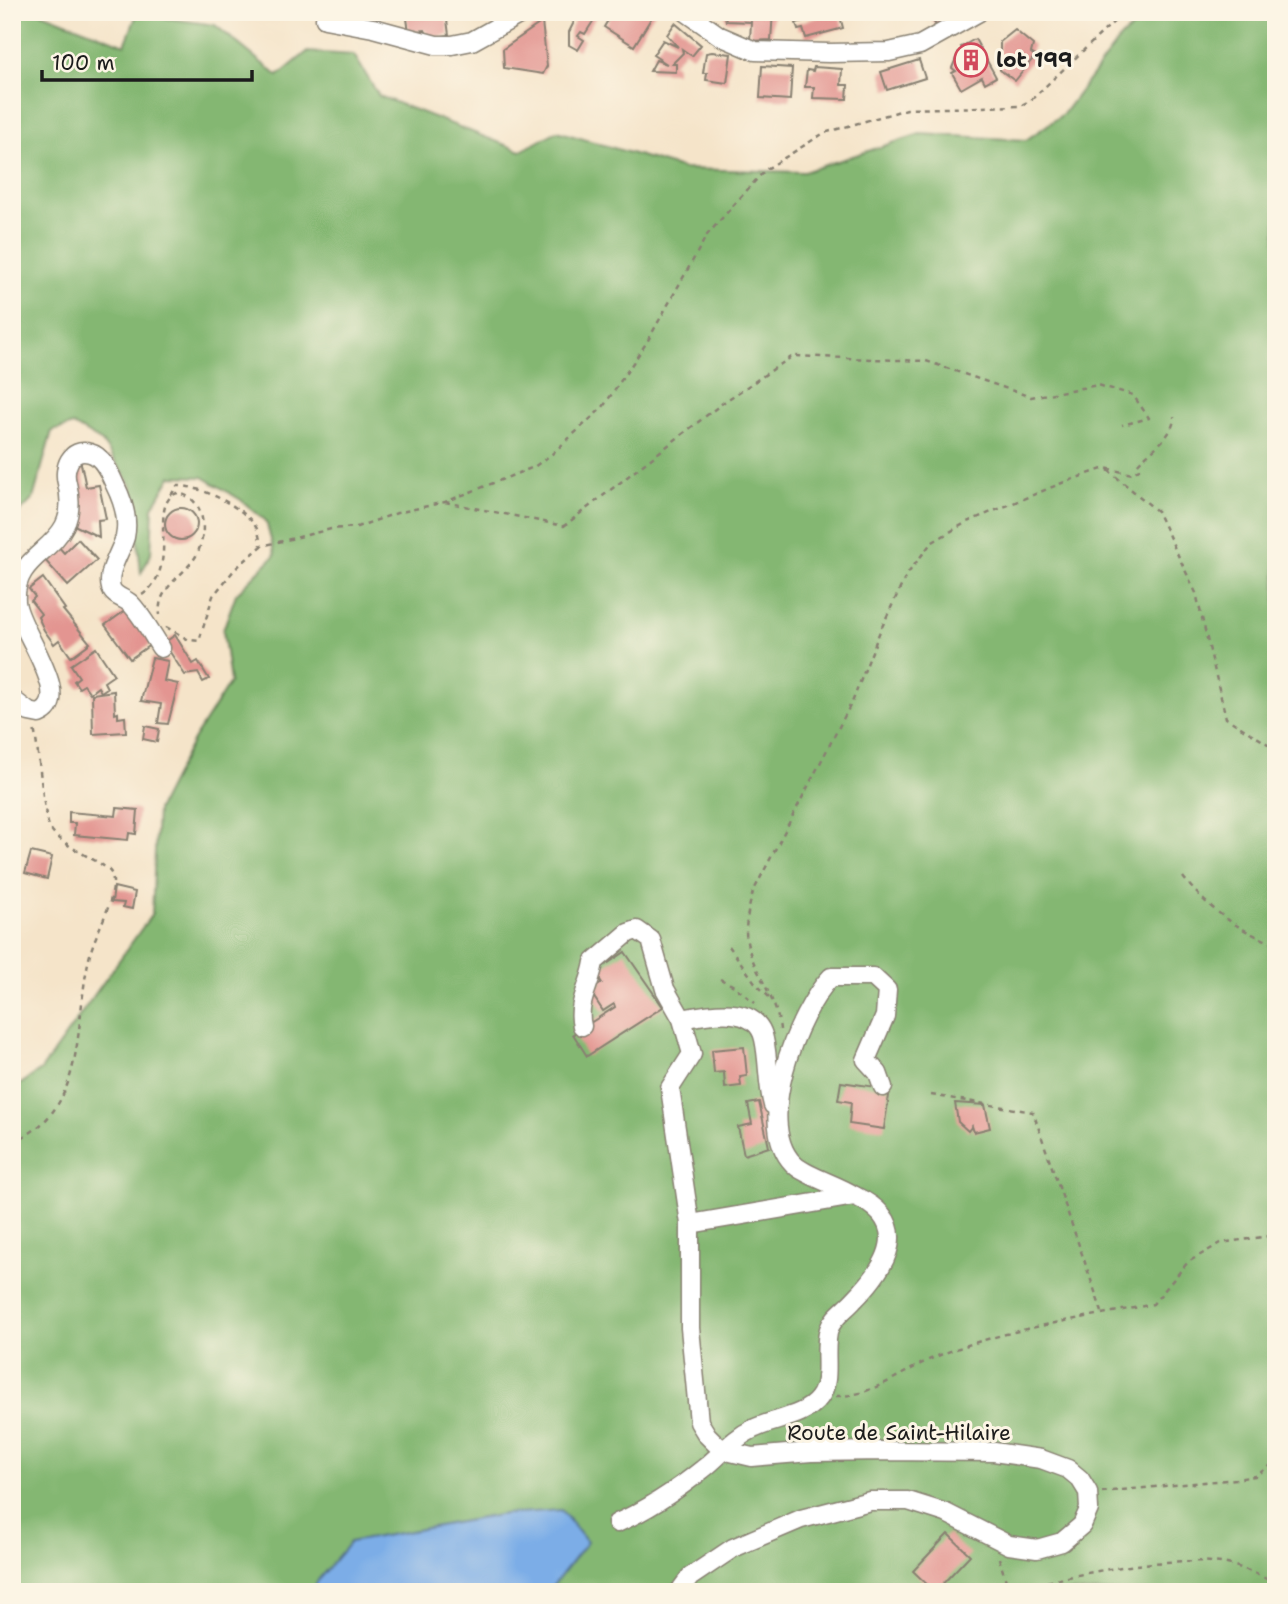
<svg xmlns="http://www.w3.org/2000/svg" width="1288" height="1604" font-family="'Shantell Sans',sans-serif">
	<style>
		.forest { fill: #84b772; stroke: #506a47; stroke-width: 2 }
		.water { fill: #7cade7; stroke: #4c6482; stroke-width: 2 }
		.building { fill: #e39591 }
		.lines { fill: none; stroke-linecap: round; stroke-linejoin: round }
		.minor-casing { stroke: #888072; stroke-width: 21 }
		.path { stroke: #888072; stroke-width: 2.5; stroke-dasharray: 5 5; stroke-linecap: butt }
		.minor { stroke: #fff; stroke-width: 18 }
		.labels { text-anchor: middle; stroke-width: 6; stroke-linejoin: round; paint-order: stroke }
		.poi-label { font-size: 21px; font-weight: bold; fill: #1c1c1c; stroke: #fcf5e5; text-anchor: start }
		.street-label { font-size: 21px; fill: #1c1c1c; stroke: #fcf5e5 }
	</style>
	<rect width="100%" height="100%" fill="#fcf5e5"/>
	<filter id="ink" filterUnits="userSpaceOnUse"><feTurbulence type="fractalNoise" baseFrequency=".0143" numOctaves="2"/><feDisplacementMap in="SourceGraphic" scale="14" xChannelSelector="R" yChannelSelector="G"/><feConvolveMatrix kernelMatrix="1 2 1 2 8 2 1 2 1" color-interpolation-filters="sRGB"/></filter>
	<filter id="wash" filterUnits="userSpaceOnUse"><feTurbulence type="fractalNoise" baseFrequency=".00686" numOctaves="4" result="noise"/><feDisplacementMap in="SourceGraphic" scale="28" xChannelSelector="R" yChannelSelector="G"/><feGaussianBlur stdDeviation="1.57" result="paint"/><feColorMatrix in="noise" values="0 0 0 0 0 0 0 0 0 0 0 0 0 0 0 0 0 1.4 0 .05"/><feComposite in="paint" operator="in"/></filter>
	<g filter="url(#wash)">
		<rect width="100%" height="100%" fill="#f5e4c9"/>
		<path class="forest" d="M12 12H40L125 45 137 14 215 25 278 76 307 52 354 55 379 96 521 151 557 131 684 169 804 172 920 134 1026 140 1063 114 1121 37 1153 12H1276V1592H12V1090L41 1070 152 914 157 810 193 740 230 682 223 630 236 594 275 555 266 521 241 500 203 477 171 476 153 507 151 554 141 573 132 486 102 442 73 425 52 431 33 499 12 520Z"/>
		<path class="water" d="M561 1510 587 1542 548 1592H312L318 1580 350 1542 504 1514Z"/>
		<g id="blocks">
			<g class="building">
				<path d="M406 12H446L449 35 429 38 425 30 409 32Z"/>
				<path d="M567 12H599L585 34 581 32 578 36 584 40 578 50 569 45V32L574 22 565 16Z"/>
				<path d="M613 12 624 13 655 12 634 46 604 27Z"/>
				<path d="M724 12H773L771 40 750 41 751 22 726 21Z"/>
				<path d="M839 12 843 28 806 38 803 29 798 30 796 23Z"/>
				<path d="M925 12H954L937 26Z"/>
				<path d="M542 22 547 66 543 74 504 68 503 49Z"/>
				<path d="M675 23 701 45 692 56 682 49 683 53 672 64H676V72L650 71 656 60 667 64 653 55 663 40 678 47 667 35Z"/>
				<path d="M1015 30 1033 45 1031 53 1035 56 1015 81 1000 70V42Z"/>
				<path d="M975 39 996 77 985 83 982 77 961 89 952 73 956 71 952 68 959 51H964L961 47Z"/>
				<path d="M712 52 731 54 727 83 706 80 707 73H703L706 53Z"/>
				<path d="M919 60 925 78 887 90 881 72Z"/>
				<path d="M762 66 792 68 790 100 760 98Z"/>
				<path d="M814 67 842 69 841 85H848L847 99 813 98 814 87H805L807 70 813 71Z"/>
				<path d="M80 459 86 487 99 485 106 519 98 520 99 537 72 524 69 471Z"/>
				<circle cx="181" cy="524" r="16"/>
				<path d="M78 539 97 560 68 586 44 559 58 546 64 553Z"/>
				<path d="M43 578 65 609 63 610 90 643 71 657 59 640 54 644 44 630 38 617 41 614 31 601 35 597 29 589Z"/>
				<path d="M129 608 154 642 130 659 105 625Z"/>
				<path d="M175 635 193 664 198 661 209 679 203 682 198 673 185 675 164 643Z"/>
				<path d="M96 648 114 675 104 682 107 688 101 692 98 687 90 693 84 685 79 688 74 681 79 677 71 665Z"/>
				<path d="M152 658 168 661 164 681 178 684 168 724 158 723 161 704 141 701Z"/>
				<path d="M114 691 115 714 118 713V718L125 717 126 732 93 734 92 694Z"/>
				<path d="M145 726 159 729 157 742 143 739Z"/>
				<path d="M117 808 138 810 136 834 129 833 128 840 74 835 75 823H69V812L116 816Z"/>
				<path d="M31 852 52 857 47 879 25 873Z"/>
				<path d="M114 887 135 892 132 909 123 907 124 903 112 902Z"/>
				<path d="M625 952 663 1007 587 1056 573 1034 615 1007 614 1004 603 1011 590 991 602 983 595 972Z"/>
				<path d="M744 1047 747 1076 740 1077 741 1086 725 1088 724 1072 714 1073 712 1050Z"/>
				<path d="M841 1082 890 1089 884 1129 849 1124 851 1102 838 1100Z"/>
				<path d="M759 1102 769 1147 744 1155 738 1127 752 1124 748 1104Z"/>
				<path d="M955 1103 985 1105 990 1128 974 1132 972 1126 968 1131 958 1122Z"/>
				<path d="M948 1534 970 1555 935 1592 913 1571Z"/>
			</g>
		</g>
	</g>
	<g filter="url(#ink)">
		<use href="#blocks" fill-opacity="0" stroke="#888072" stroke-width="2"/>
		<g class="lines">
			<defs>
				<g id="minor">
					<path d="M686 12 720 36 755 51 829 53 889 52 920 45 979 12"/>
					<path d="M325 19 373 28 436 45H452L472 41 524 12"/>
					<path d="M12 699 29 712 39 714C76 699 19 631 16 602 12 545 84 553 67 483 63 469 70 447 90 453 103 456 110 474 115 485 123 501 129 519 125 537 121 552 106 572 111 588 114 597 125 598 131 604 143 617 152 634 161 648"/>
					<path d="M682 1019C707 1014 757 1003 764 1039 769 1061 767 1084 773 1105"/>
					<path d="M582 1026C576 1004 591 984 594 962L628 933 637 930 651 940 665 989 682 1019 692 1054 670 1088 690 1224V1328L699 1422 707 1435 722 1450 752 1457 811 1452 884 1451 994 1452 1041 1459 1068 1469 1080 1479 1088 1492 1089 1509 1082 1525 1062 1542 1037 1549 1009 1545 946 1513 908 1501H870L801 1519 733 1548 690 1577 679 1592"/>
					<path d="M855 1196C838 1185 812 1178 797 1167 750 1129 798 1011 831 977H873L887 990 885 1016 866 1060 878 1073 883 1087"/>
					<path d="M617 1523C647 1510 677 1490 703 1469 720 1456 733 1438 753 1429 773 1419 805 1417 819 1398 833 1380 822 1350 829 1329 833 1317 845 1310 853 1301 888 1266 914 1223 855 1196L690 1224"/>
				</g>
			</defs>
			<use href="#minor" class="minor-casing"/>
			<g class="path">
				<path d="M1108 470 1157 511 1196 593 1226 718 1276 749"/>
				<path d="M171 495 177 486C198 484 248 509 257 529 259 534 260 540 261 545"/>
				<path d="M445 502 564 526 724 402 793 356 926 361 1031 397 1098 385 1133 395 1149 418 1122 425"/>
				<path d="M142 595C183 566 146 505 177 493 206 497 208 534 196 556 184 576 156 588 160 615"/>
				<path d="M166 627 189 640 199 641 213 596 235 569 262 546 331 529 357 527 397 513 445 502 534 467 552 454 603 407 647 342 707 235 765 170 824 133 907 109 1020 106 1031 100 1124 12"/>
				<path d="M1183 877C1206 907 1240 932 1276 944"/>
				<path d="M729 946 756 984 771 999"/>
				<path d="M720 979 734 986 755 1003"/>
				<path d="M780 1030C777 996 753 972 747 942 744 926 749 907 753 892L853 700 880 631 906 576 931 543 967 522 1062 483 1105 468 1132 474 1139 469 1137 465C1149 451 1174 437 1174 417"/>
				<path d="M931 1095 1033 1112 1102 1312"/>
				<path d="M12 1142C92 1110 72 1017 91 951 97 929 118 897 112 875 108 862 64 850 50 828 43 817 39 749 34 729"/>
				<path d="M836 1396C873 1397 907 1368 940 1355 1008 1328 1082 1319 1153 1304L1188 1262 1221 1243 1276 1235"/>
				<path d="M1102 1492 1236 1479 1255 1476 1276 1462"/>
				<path d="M999 1558 1009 1591"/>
				<path d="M1009 1592C1068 1575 1161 1555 1221 1563 1241 1566 1259 1575 1276 1584"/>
			</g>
			<use href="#minor" class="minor"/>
		</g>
	</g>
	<defs>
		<symbol id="building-ring" viewBox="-11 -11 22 22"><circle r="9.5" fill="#fcf5e5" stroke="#d1495b" stroke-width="1.5"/><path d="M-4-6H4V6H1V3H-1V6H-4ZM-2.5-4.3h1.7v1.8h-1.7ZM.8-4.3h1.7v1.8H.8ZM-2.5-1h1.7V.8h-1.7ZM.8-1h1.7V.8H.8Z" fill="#d1495b"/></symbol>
	</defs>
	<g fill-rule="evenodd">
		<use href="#building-ring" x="952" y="41" width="38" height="38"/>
	</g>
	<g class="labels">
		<g class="poi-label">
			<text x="996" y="67">lot 199</text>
		</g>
		<g class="street-label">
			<text x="899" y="1440">Route de Saint-Hilaire</text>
		</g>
	</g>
	<rect width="1288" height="1604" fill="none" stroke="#fcf5e5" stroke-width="42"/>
	<path d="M42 70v10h210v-10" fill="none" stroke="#1c1c1c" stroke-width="3.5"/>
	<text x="52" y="70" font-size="21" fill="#1c1c1c" stroke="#fcf5e5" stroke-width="5" paint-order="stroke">100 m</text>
</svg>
